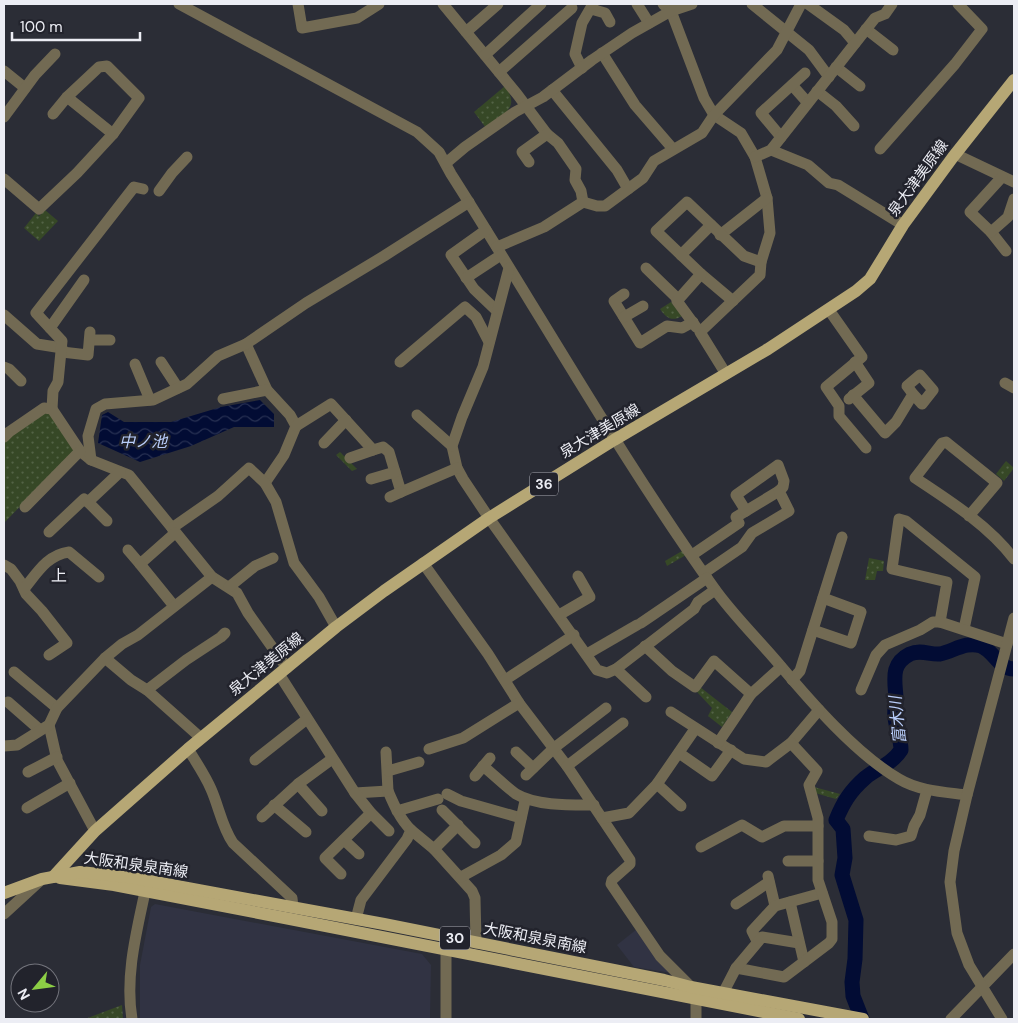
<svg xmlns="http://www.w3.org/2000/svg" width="1018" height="1023" font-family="'DM Sans','Noto Sans JP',sans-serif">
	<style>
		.built { fill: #313343 }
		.park { fill: url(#park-dots) }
		.water { fill: url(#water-waves) }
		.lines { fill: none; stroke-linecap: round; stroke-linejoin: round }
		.river { stroke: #020c34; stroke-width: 15 }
		.minor { stroke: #726a53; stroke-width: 11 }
		.major { stroke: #b6a775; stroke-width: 12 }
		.labels { text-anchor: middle; stroke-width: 5; stroke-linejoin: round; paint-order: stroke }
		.shield { fill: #22232c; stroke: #afb0b8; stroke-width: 1 }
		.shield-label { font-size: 14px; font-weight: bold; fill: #ecedf4 }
		.street-label { font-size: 15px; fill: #ecedf4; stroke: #22232c }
		.water-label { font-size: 16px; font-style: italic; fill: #b8cdfa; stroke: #22232c }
		.neighbourhood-label { font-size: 16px; fill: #ecedf4; stroke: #22232c }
	</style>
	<defs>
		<pattern id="park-dots" width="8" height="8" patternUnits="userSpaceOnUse" patternTransform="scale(1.25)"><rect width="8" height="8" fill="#364826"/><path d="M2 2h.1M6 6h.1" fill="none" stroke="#536346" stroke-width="1.8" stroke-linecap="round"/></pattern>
		<pattern id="water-waves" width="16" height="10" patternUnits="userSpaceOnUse" patternTransform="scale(1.25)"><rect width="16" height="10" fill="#020c34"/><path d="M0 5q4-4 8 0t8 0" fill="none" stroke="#273052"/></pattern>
	</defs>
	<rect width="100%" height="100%" fill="#2b2d36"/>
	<g class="built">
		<path d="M155 904 422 954 431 965 430 1019H140V965L151 907Z"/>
		<path d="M637 929 672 973 634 967 617 945Z"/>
	</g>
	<g class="park">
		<path d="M505 86C521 108 503 115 486 128L474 112Z"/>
		<path d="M45 210 58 221 39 241 24 228 36 213 39 216Z"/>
		<path d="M671 302 682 316C672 322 666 318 660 309Z"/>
		<path d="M44 411 49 412 74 451 4 523V442Z"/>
		<path d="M340 452 344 456 349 455V461L357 469 352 471 336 455Z"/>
		<path d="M1006 461 1014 468 1004 481 996 474Z"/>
		<path d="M682 551 686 555 667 566 665 561Z"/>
		<path d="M869 558 884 561 883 571H877L875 580H865Z"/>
		<path d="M700 687 732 712 722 727 708 716 712 708 697 692Z"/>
		<path d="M814 787 840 794 836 799 815 793Z"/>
		<path d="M122 1005 123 1019H85Z"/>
	</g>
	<path class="water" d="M260 400 274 414V427H234L191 446 140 462 98 443 102 415 108 412 124 422H171L221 407Z"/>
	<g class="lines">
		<path class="river" d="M862 1019 853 996 852 982 855 959 856 920 842 875 845 858 843 829 836 820C843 803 850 791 865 778 877 768 892 764 901 750 901 739 896 728 895 717 894 710 896 704 896 698 895 680 890 664 910 654 921 649 930 655 940 654 954 651 966 641 981 646 994 651 999 669 1014 669"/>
		<g class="minor">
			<path d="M179 4 417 132 439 152 451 174C539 312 619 455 714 588 733 615 758 639 779 664 811 702 856 754 899 779 919 791 944 792 967 795"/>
			<path d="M298 4 302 28 357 18 379 4"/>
			<path d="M443 4 517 94 547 134 558 143 576 169 575 180 581 191 583 202"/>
			<path d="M637 4 649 23"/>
			<path d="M663 4 671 11 704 98 714 115 741 133 755 157 767 198 770 233 761 262 760 275 700 332 726 374"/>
			<path d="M752 4 809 50 829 77"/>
			<path d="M808 4 844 30 855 43"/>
			<path d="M591 9 605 13 610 22"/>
			<path d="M866 29 893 50"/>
			<path d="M466 32 498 4"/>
			<path d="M602 53 635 105 673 149"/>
			<path d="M485 55 541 4"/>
			<path d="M836 67 860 86"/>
			<path d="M582 68 575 54 582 23 593 4"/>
			<path d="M4 71 25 88"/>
			<path d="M499 72 572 8"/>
			<path d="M792 85 808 103"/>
			<path d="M552 90 617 170 628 189"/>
			<path d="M817 91 836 106 854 126"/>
			<path d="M67 97 113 134"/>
			<path d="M4 117 35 75 55 54"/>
			<path d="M781 137 761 113 805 73"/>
			<path d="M880 149 955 64 982 29 958 4"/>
			<path d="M771 150 808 165 829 183 838 185 903 225"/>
			<path d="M955 154 1014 182"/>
			<path d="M755 157 771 150 875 18 885 14 892 4"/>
			<path d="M529 162 522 152 547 134"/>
			<path d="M446 163 465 147 515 112 543 97 592 60 632 33 671 11 692 4"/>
			<path d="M1002 177 970 212 991 232 1006 251"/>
			<path d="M4 179 39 209 77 173 113 134 139 98 107 66 99 67 67 97 53 114"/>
			<path d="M159 191 172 173 187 157"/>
			<path d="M486 230 451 255 474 289 497 311"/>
			<path d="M991 232 1008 217 1014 199"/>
			<path d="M720 235 767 198"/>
			<path d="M497 247 544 227 583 202 597 206H605L643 178 654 161 702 133 714 115 777 50 801 4"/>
			<path d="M681 255 711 225"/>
			<path d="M509 268 483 367 462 417 452 446 457 468 463 479 489 518 597 670 607 673 616 669 694 609 698 602 715 590"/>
			<path d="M646 268 678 299"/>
			<path d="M466 278 501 255"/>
			<path d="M624 294 614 301 640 343 667 326 682 328 693 322"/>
			<path d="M733 301 701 274 656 231 687 202 744 256 761 262"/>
			<path d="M829 310 862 357 826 387 839 406V416L866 448"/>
			<path d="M4 315 37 344 62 348"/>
			<path d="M624 317 643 306"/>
			<path d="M696 327 677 301 701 274"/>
			<path d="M50 328 84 280"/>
			<path d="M90 340H110"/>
			<path d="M246 344 267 390 290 415 296 426 284 455 265 483"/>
			<path d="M62 352 88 355 90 332"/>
			<path d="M161 362 178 388"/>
			<path d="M400 362 465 307 476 317 489 342"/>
			<path d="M135 364 150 400"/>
			<path d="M4 367 9 369 21 381"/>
			<path d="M1005 383 1014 388"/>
			<path d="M853 395 885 433 896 422 913 394 907 386 920 375 933 390 922 404 913 394"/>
			<path d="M223 399 267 390"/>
			<path d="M849 399 869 383 855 362"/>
			<path d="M52 409 53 391 58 382 62 341 36 313 134 187 143 189"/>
			<path d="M417 415 452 446"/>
			<path d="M296 426 331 404 373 450 383 447 389 452 401 492 457 468"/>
			<path d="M4 437 9 432 44 408 52 409 80 451 91 460 129 475 212 577 237 593 248 613 287 668"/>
			<path d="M324 443 346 420"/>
			<path d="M350 458 373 450"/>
			<path d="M91 460 88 436 96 409 105 404 153 400 187 384 218 356 246 344 306 303 384 256 469 202"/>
			<path d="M371 479 395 472"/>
			<path d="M390 497 401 492"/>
			<path d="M88 502 107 521"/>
			<path d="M25 507 80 451"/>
			<path d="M969 516 997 483 946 442 942 443 915 478C950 501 989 526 1014 559"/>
			<path d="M172 528 218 496 249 468 265 483 276 502 294 563 319 597 336 627"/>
			<path d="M49 532 84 499 88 502 120 472"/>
			<path d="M128 550 140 564 175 533"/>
			<path d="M692 555 739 523 736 517 779 491"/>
			<path d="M423 563 488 654 519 703 567 766 630 860V864L612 880 611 884 660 956 691 987 696 1000V1019"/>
			<path d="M140 564 174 606"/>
			<path d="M4 565 11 569 20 581 26 594 42 611 67 643 49 655"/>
			<path d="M704 573 742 547 752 533 789 511 779 491 783 487 784 481 778 465 736 495 746 511"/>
			<path d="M229 587 255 566 273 558"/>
			<path d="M24 589C37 573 47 555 69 552L99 577"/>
			<path d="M559 615 590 597 578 576"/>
			<path d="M940 622 947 582 892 569 899 519 906 521 975 577 964 629"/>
			<path d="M641 623 707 578"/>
			<path d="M813 630 851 643 861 612 823 598"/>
			<path d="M645 646 672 671 695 687 714 661 751 694"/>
			<path d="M587 654 637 625"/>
			<path d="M105 658 131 680 147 690 201 738"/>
			<path d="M616 669 646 697"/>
			<path d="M14 672 57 708"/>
			<path d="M279 674 355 793 388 791C394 805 400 819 411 830L407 839 361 900 356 919"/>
			<path d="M505 680 574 635"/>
			<path d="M792 680 800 671 842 537"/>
			<path d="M147 690 186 660 221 637 225 633"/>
			<path d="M861 690 876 655 885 645 920 630 933 622H940L1007 644"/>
			<path d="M8 702 40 730"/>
			<path d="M671 712 744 759 766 762 791 743 819 710"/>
			<path d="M49 725 57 760 95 831"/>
			<path d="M718 743 751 694 781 667"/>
			<path d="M4 746 17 745 49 725 57 708 105 658 122 644 138 635 212 577"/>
			<path d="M188 749C196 762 205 775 211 789 219 807 222 827 233 843L292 898 293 907"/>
			<path d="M429 749 463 738 519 703"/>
			<path d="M386 752 388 791"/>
			<path d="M516 752 533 768"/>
			<path d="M679 753 712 776 731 750"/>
			<path d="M255 760 307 719"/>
			<path d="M483 766C494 775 505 786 516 794 536 806 571 805 594 805"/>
			<path d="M567 766 623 723"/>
			<path d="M388 771 419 762"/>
			<path d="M28 772 57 757"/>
			<path d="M526 775 554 748 606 708"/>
			<path d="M475 776 490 758"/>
			<path d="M298 784 322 811"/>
			<path d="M657 784 681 806"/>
			<path d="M355 793 371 813 389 831"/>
			<path d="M447 794 461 801 521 818"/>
			<path d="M274 805 306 832"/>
			<path d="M27 808 70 783"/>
			<path d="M442 810 475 843"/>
			<path d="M397 811 438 799"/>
			<path d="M262 817 298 784 332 759"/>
			<path d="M602 818 629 813 657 784 695 729"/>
			<path d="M411 830 434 849 472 891 475 898 476 943"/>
			<path d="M869 836 896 840 911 836 914 826 920 815 927 790"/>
			<path d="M344 840 359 854"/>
			<path d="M701 847 742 825 762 837 784 826H818"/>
			<path d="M434 849 458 825"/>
			<path d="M788 861H818"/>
			<path d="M341 874 325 858 371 813"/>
			<path d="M768 876 775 906"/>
			<path d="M461 877 501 855 516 842 525 801"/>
			<path d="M790 902 804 962"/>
			<path d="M736 904 769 882"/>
			<path d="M4 914 41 880"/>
			<path d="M757 941 752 931 775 906 822 893"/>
			<path d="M736 968 784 977 829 943 832 939V922L818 880V818L809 785 817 771 791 743"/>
			<path d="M719 1001 736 968 762 937 799 943"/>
			<path d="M132 1019C125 977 136 934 145 892"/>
			<path d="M446 1019V941"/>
			<path d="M951 1019 1014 954"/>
			<path d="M1002 1019 969 965 957 933 950 882 954 851 967 795 1014 618"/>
		</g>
		<g class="major">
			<path d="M53 877 95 831 188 749 336 627 384 591 489 518 614 440 768 349 856 291 870 279 903 225 953 157 1014 80"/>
			<path d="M60 878 114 885 290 919 799 1019"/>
			<path d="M4 893 42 879 80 872 128 877 384 924 664 980 691 987 863 1019"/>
		</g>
	</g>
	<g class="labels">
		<g class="shield">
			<rect x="530" y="472.5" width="28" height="23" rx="4"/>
			<rect x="440" y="926.5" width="30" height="23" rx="4"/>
		</g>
		<g class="shield-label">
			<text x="544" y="489">36</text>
			<text x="455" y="943">30</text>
		</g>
		<g class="street-label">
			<text transform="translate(918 178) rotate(-54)" y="5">泉大津美原線</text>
			<text transform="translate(600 431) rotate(-31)" y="5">泉大津美原線</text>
			<text transform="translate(266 664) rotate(-39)" y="5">泉大津美原線</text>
			<text transform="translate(136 865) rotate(8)" y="5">大阪和泉泉南線</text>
			<text transform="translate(535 938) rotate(11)" y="5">大阪和泉泉南線</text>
		</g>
		<g class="water-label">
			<text x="143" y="447">中ノ池</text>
			<text transform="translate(897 720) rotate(-96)" y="6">富木川</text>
		</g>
		<g class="neighbourhood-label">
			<text x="59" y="581">上</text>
		</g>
	</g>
	<rect width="1018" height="1023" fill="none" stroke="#ecedf4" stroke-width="10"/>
	<g transform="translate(35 988) rotate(241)"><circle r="24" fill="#22232c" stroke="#73747c"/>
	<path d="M0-4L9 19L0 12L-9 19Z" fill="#8cce45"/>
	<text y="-8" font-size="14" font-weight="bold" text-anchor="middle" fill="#ecedf4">N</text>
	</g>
	<path d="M12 32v8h128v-8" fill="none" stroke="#ecedf4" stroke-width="2.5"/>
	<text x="20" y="32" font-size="15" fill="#ecedf4" stroke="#22232c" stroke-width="4" paint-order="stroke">100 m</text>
</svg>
